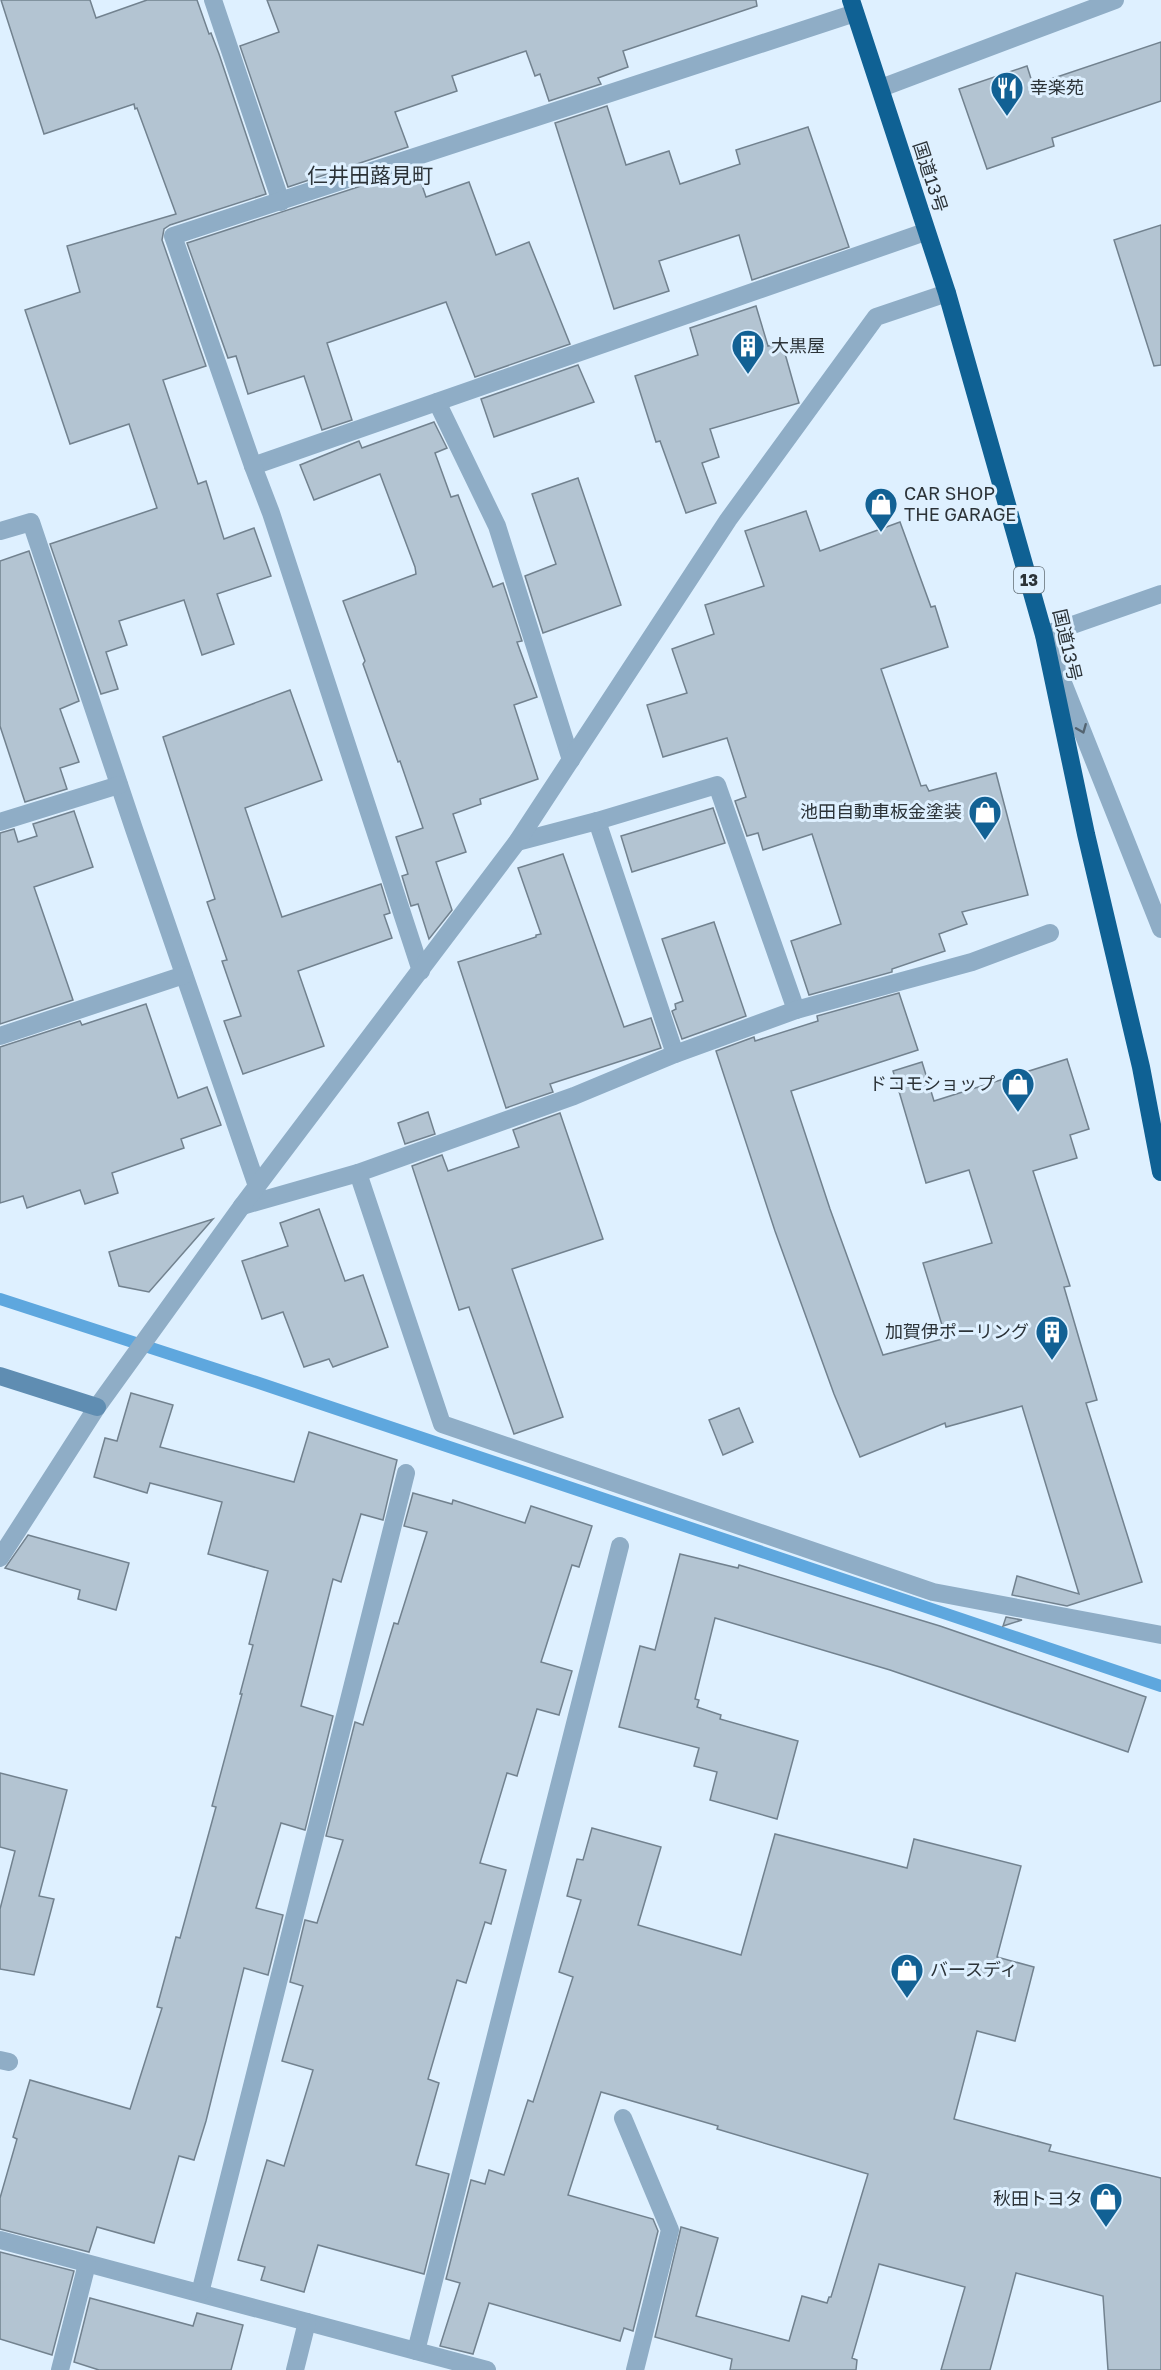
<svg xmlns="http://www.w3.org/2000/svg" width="1161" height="2370" font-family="'Golos Text','Noto Sans JP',sans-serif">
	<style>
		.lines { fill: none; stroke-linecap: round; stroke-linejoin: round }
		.stream { stroke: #5ea7de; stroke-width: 12 }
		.building { fill: #b3c4d2; stroke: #72828f; stroke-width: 1.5 }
		.street { stroke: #8fadc6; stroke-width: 18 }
		.secondary { stroke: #5f8db2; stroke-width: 18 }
		.highway { stroke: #0f6194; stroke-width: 18 }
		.oneway { stroke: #546471 }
		.labels { text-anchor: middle; stroke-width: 6; stroke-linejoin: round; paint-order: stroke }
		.shield { fill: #def0ff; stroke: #616c74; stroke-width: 1.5 }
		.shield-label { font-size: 16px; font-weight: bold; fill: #2c3338 }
		.poi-label { font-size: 18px; fill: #2c3338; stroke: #def0ff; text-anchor: start }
		.street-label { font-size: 18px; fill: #2c3338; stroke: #def0ff }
		.quarter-label { font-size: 21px; fill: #2c3338; stroke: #def0ff }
	</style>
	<rect width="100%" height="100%" fill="#def0ff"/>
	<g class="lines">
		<path class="stream" d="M0 1299 256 1382 1161 1686"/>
	</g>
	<g class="building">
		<path d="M1 0H90L96 18 147 0H197L209 34 211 33 219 54 266 194 170 225 164 229 162 240 206 366 163 380 198 484 206 481 224 539 254 528 271 576 217 594 234 644 202 655 184 600 119 621 127 645 106 652 118 689 101 694 50 544 157 508 129 424 70 444 25 310 80 292 67 246 176 214 137 108 135 109 134 104 44 134Z"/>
		<path d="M267 0H756L757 6 623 51 628 67 598 78 601 84 549 101 540 74 535 76 526 51 452 76 457 91 395 112 408 147 288 187 240 46 279 32Z"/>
		<path d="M1161 42V101L1052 138 1054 146 987 169 959 89 1027 66 1033 85Z"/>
		<path d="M607 106 626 165 669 151 680 184 740 164 736 150 808 127 849 247 752 280 739 235 659 261 669 291 614 309 555 123Z"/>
		<path d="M416 168 426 197 469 182 496 255 529 242 570 344 475 377 446 302 327 343 352 420 322 430 304 376 248 394 236 356 228 358 187 243Z"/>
		<path d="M1161 225V365L1154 366 1114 240Z"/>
		<path d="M756 306 768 346 782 343 799 403 710 429 719 457 702 463 716 503 686 513 660 441 656 442 635 376 698 355 690 328Z"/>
		<path d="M578 365 594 402 494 437 481 399Z"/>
		<path d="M434 422 447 448 435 453 451 497 458 495 493 587 503 583 522 641 517 642 537 697 514 705 538 779 480 799 481 804 453 814 466 852 436 862 452 910 429 939 418 904 411 906 402 876 408 874 396 837 423 828 400 761 398 762 363 664 365 661 343 601 416 574 415 567 380 474 314 500 300 465 359 441 362 448Z"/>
		<path d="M578 478 621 605 543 633 525 576 556 564 532 494Z"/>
		<path d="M806 511 820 551 900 522 931 607 935 606 948 647 881 669 921 786 926 785 929 791 996 773 1028 895 962 912 967 924 939 934 945 951 892 969V972L809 995 791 941 841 924 812 834 763 850 758 833 747 836 735 801 746 797 727 738 663 757 647 705 687 693 672 649 714 634 705 605 764 586 745 531Z"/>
		<path d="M29 551 79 701 60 709 79 762 60 768 67 789 25 802 0 726V561Z"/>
		<path d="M290 690 322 780 245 808 282 917 381 884 390 913 384 915 392 938 298 971 324 1046 243 1074 224 1021 241 1016 222 961 227 960 207 902 215 899 163 737Z"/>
		<path d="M713 808 725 843 632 872 621 836Z"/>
		<path d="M74 811 93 867 34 887 73 1000 0 1024V833L14 829 18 842 37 836 33 824Z"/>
		<path d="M563 854 624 1027 651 1018 661 1048 550 1084 553 1092 506 1108 458 962 536 937V935L541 934 518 868Z"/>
		<path d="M714 922 746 1016 682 1039 672 1011 676 1009 675 1004 683 1001 662 939Z"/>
		<path d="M899 993 918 1050 791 1091 830 1209 883 1355 946 1338 923 1263 992 1243 969 1170 926 1183 893 1071 922 1062 934 1101 1067 1059 1089 1129 1070 1135 1077 1158 1033 1171 1070 1286 1064 1287 1097 1400 1086 1403 1142 1582 1067 1606 1012 1595 1017 1576 1079 1594 1022 1406 946 1427 945 1423 860 1457 834 1394 775 1231 716 1051 754 1037 755 1041 818 1021 817 1016Z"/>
		<path d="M146 1004 178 1098 207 1087 221 1125 181 1139 184 1148 112 1173 118 1193 85 1204 80 1190 27 1208 23 1196 0 1203V1047L80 1021 82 1025Z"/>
		<path d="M428 1112 435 1134 405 1144 398 1123Z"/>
		<path d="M560 1113 603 1239 512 1269 563 1417 514 1434 469 1307 459 1310 412 1166 442 1155 448 1171 519 1147 513 1130Z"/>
		<path d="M319 1209 345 1281 363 1275 388 1347 333 1367 329 1359 304 1367 283 1312 262 1319 242 1261 288 1246 280 1223Z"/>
		<path d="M213 1219 149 1292 119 1286 109 1252Z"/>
		<path d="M131 1393 173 1405 160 1447 294 1482 309 1432 397 1460 383 1520 361 1514 341 1582 333 1579 301 1706 333 1716 305 1830 281 1823 256 1908 283 1915 268 1975 244 1968 206 2121 194 2160 179 2156 154 2243 97 2227 89 2252 0 2229V2198L17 2139 13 2137 30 2080 130 2109 162 2008 157 2007 176 1937 180 1938 216 1807 212 1806 242 1694H240L253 1645 249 1644 268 1571 208 1554 222 1502 150 1483 147 1493 94 1477 105 1438 117 1441Z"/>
		<path d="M739 1408 753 1442 723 1455 709 1420Z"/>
		<path d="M413 1493 452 1504 453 1500 525 1523 531 1506 592 1526 579 1567 572 1565 541 1662 572 1671 559 1715 537 1709 517 1776 507 1773 480 1863 506 1870 491 1924 485 1922 466 1983 457 1980 428 2079 439 2083 416 2165 449 2174 424 2274 318 2245 304 2292 261 2280 265 2267 238 2260 267 2160 284 2166 313 2070 282 2061 303 1986 290 1982 305 1920 317 1923 343 1840 326 1836 355 1722 363 1725 394 1623 398 1624 427 1532 404 1526Z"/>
		<path d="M28 1535 129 1563 116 1610 78 1599 80 1590 5 1568Z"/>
		<path d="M680 1554 738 1568 739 1565 940 1626 1146 1697 1128 1752 890 1670 715 1618 695 1699 699 1700 697 1707 721 1715 720 1719 798 1741 777 1819 710 1800 717 1772 694 1766 699 1748 619 1727 640 1646 655 1650Z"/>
		<path d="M1006 1617 1022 1620 1003 1626Z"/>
		<path d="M0 1773 67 1790 39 1896 54 1899 34 1975 0 1969V1909L15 1851 0 1847Z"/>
		<path d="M592 1828 661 1847 638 1925 741 1955 775 1834 907 1868 914 1839 1021 1866 997 1957 1034 1967 1015 2041 977 2031 954 2119 1051 2145 1049 2151 1161 2178V2370H1108L1103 2296 1016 2273 990 2370H941L965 2287 879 2264 852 2358 857 2360 856 2370H730L732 2359 655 2337 681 2227 718 2238 696 2316 789 2341 802 2296 827 2303 829 2297H831L868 2174 717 2129 718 2126 601 2092 568 2195 653 2219 658 2231 633 2331 624 2328 620 2341 489 2303 473 2354 440 2346 460 2283 446 2279 471 2180 485 2184 489 2170 504 2175 528 2100 533 2102 573 1977 559 1972 581 1900 567 1896 577 1859 583 1860Z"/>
		<path d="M0 2252 74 2271 52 2355 0 2339Z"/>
		<path d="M90 2298 193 2326 197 2313 243 2325 231 2370H99L74 2362Z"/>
	</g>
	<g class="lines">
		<g class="street">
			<path d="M213 0 281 202"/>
			<path d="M881 88 1115 0"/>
			<path d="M437 402 497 526 571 760"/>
			<path d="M253 466 925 232"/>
			<path d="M0 531 31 522 134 829 257 1186"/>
			<path d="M1161 594 1044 635 1161 929"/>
			<path d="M597 821 675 1054"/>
			<path d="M0 822 119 785"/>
			<path d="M517 842 597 821 717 785 796 1010"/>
			<path d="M421 971 271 513 253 466 173 236 855 13"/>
			<path d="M0 1036 184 975"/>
			<path d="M358 1173 442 1424 933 1592 1161 1635"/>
			<path d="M242 1206 358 1173 574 1096 675 1054 796 1010 972 962 1050 933"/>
			<path d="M0 1558 97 1407 242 1206 517 842 728 520 876 317 947 293"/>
			<path d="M0 2060 9 2062"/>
			<path d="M623 2118 670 2230 635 2370"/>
			<path d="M0 2240 487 2370"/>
			<path d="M200 2293 406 1473"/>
			<path d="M416 2351 620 1546"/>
			<path d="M60 2370 87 2264"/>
			<path d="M295 2370 307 2322"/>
		</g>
		<path class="secondary" d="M0 1376 97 1407"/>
		<path class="highway" d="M851 0 947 293 1044 635 1086 834 1141 1067 1161 1172"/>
	</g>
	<defs><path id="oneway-chevron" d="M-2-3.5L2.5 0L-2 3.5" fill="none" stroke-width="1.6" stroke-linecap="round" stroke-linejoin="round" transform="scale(1.5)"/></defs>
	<use class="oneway" href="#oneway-chevron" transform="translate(1082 729) rotate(68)"/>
	<defs>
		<symbol id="restaurant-pin" viewBox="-11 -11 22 30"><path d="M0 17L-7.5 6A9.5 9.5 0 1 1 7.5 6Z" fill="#126194" stroke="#def0ff"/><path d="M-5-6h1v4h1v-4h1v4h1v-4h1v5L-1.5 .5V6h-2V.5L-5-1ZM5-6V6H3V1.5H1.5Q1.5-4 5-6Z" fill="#fff"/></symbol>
		<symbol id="building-pin" viewBox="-11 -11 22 30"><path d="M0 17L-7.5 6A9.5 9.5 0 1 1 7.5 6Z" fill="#126194" stroke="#def0ff"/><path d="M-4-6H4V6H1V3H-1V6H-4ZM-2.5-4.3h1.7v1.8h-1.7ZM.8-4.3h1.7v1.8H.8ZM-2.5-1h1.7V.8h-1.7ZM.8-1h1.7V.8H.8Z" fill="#fff"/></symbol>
		<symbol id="shop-pin" viewBox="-11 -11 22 30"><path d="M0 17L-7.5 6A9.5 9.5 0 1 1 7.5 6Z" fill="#126194" stroke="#def0ff"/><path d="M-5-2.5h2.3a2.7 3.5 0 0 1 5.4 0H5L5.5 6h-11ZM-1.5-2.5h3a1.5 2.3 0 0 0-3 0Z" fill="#fff"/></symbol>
	</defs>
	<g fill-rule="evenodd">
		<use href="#restaurant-pin" x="988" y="69" width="38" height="52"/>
		<use href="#building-pin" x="729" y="327" width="38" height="52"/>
		<use href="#shop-pin" x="862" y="485" width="38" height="52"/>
		<use href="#shop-pin" x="966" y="793" width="38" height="52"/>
		<use href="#shop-pin" x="999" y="1065" width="38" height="52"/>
		<use href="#building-pin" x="1033" y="1313" width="38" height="52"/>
		<use href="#shop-pin" x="888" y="1951" width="38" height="52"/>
		<use href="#shop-pin" x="1087" y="2180" width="38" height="52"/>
	</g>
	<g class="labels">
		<rect class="shield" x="1014" y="567" width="30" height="26" rx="4.5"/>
		<g class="shield-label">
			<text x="1029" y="586">13</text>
		</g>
		<g class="poi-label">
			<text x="1030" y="94">幸楽苑</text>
			<text x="771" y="352">大黒屋</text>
			<text x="904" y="500">CAR SHOP<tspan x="904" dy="21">THE GARAGE</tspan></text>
			<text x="962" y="818" text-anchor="end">池田自動車板金塗装</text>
			<text x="995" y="1090" text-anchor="end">ドコモショップ</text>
			<text x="1029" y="1338" text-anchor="end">加賀伊ポーリング</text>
			<text x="930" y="1976">バースディ</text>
			<text x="1083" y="2205" text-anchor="end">秋田トヨタ</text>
		</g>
		<g class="street-label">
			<text transform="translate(930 177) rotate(72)" y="6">国道13号</text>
			<text transform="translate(1067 645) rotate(77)" y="6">国道13号</text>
		</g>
		<g class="quarter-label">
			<text x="370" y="183">仁井田蕗見町</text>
		</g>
	</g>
</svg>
